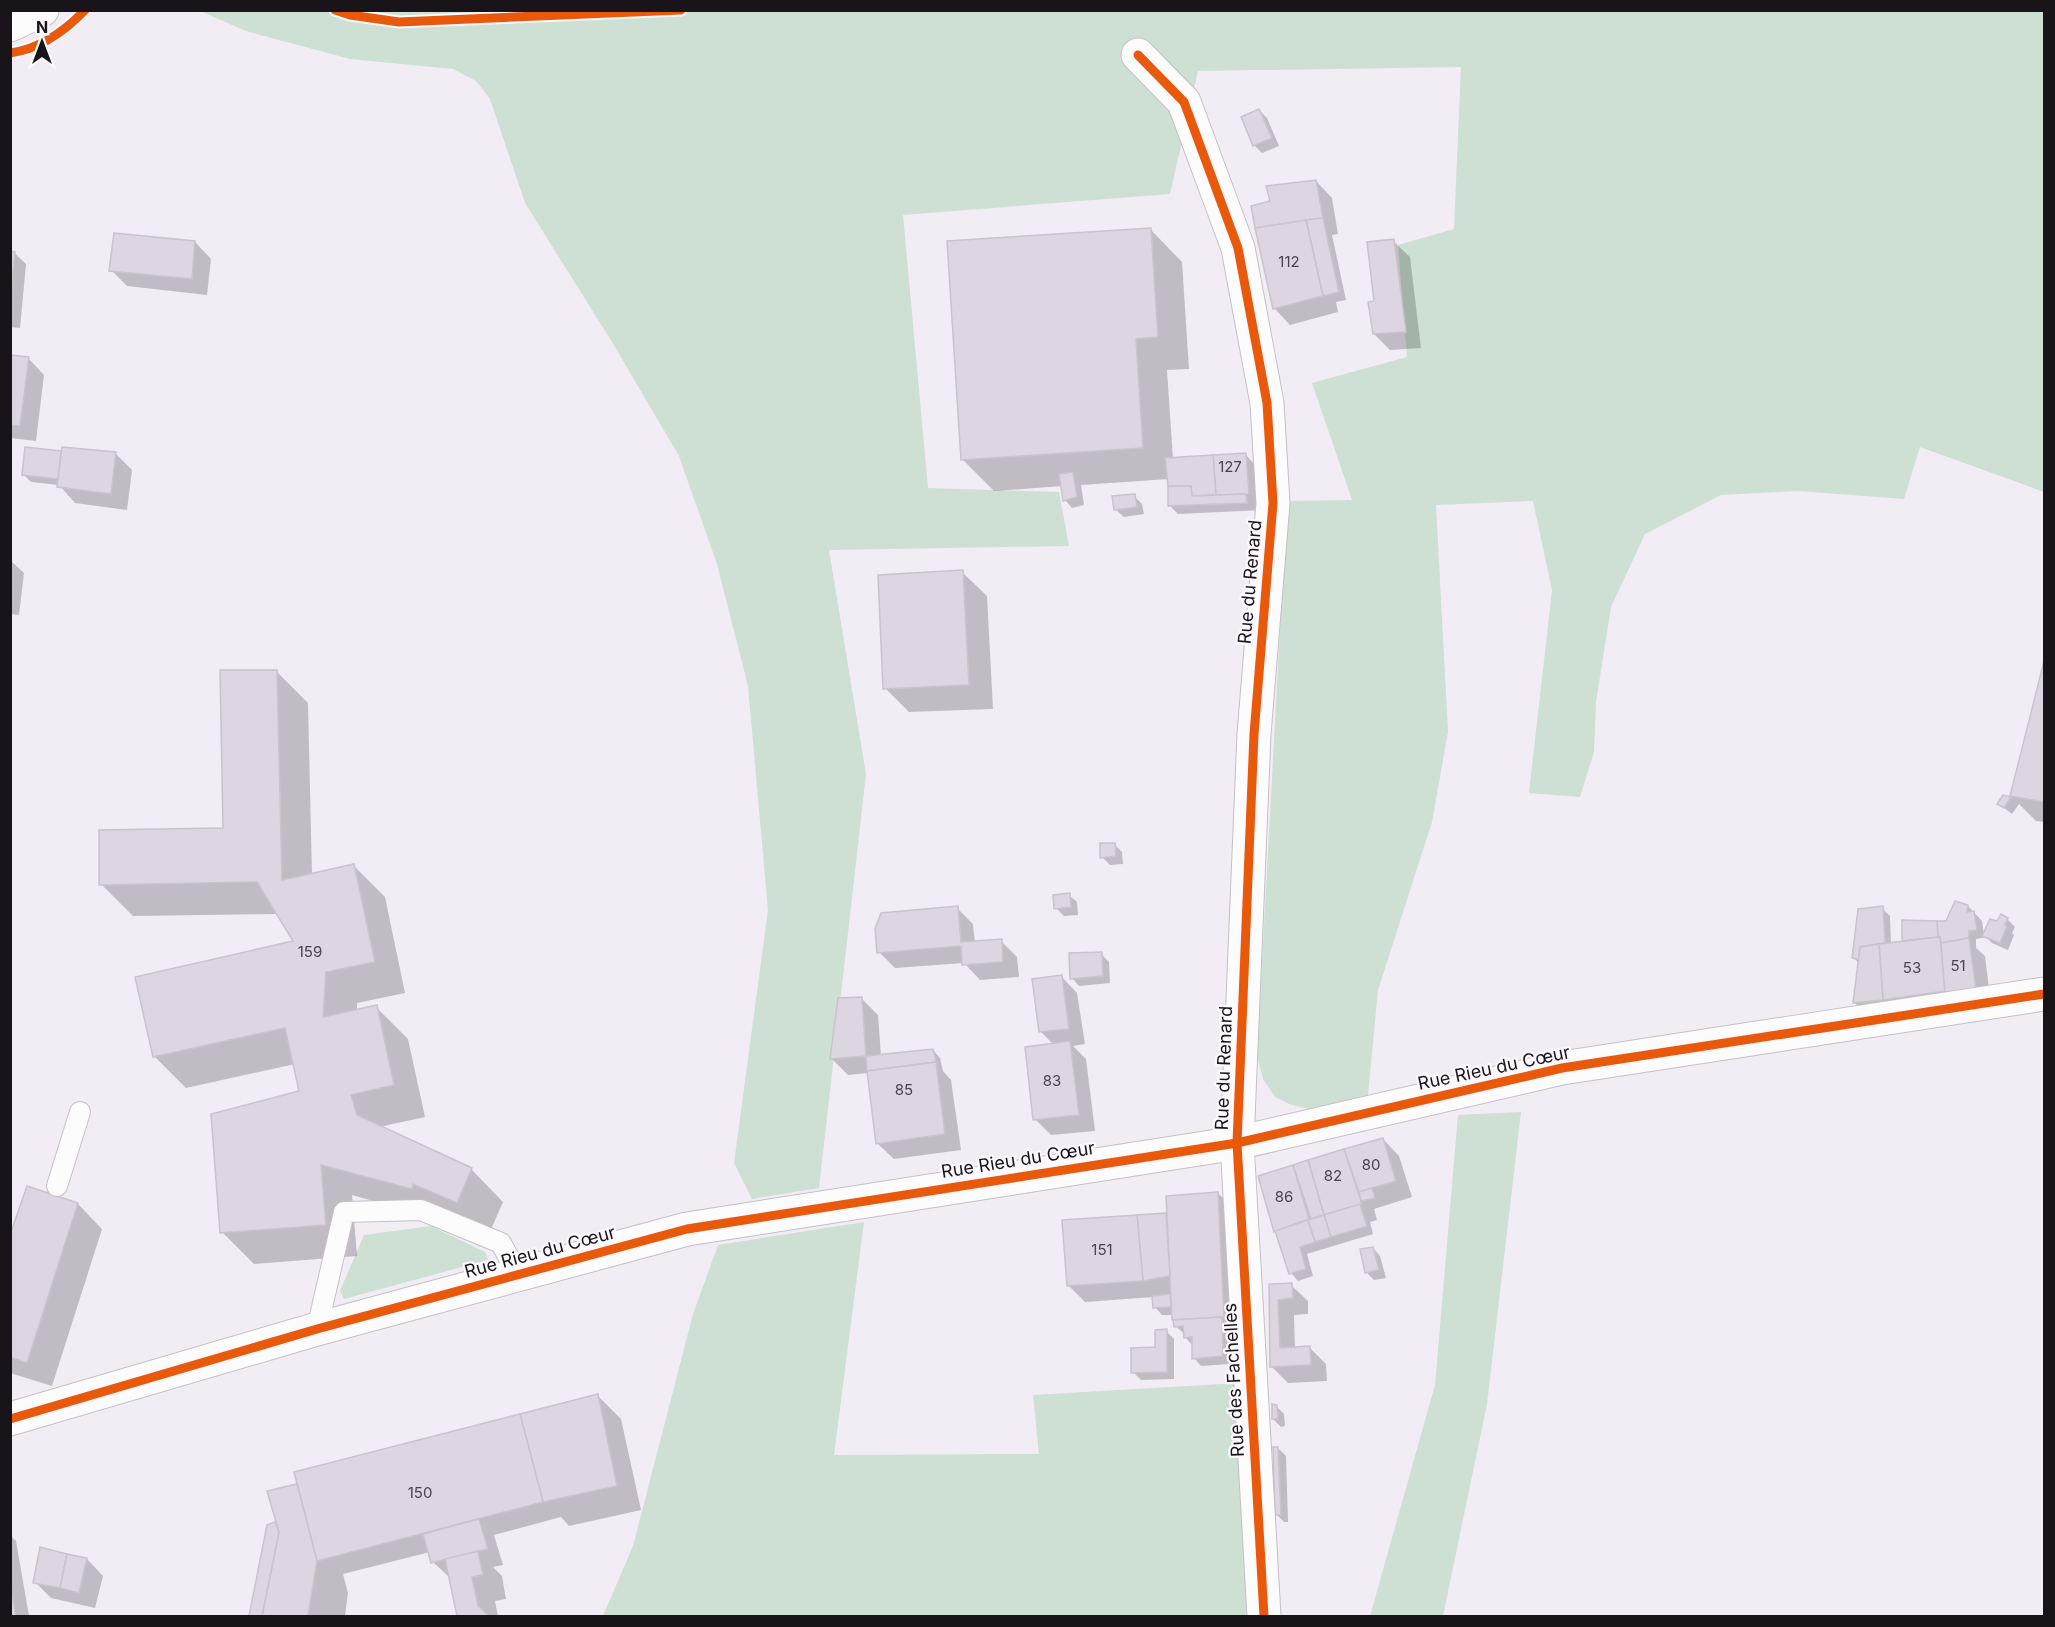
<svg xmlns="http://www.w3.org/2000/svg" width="2055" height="1627" font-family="Inter,sans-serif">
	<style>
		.green { fill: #cde0d3 }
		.shadow { fill: #0003 }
		.building { fill: #ddd5e0; stroke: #c8c4ca; stroke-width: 1.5 }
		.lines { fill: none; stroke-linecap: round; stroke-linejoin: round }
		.service-casing { stroke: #c4c0c6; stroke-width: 22 }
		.minor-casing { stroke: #c4c0c6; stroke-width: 35 }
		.primary-casing { stroke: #c4c0c6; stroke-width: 35 }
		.service { stroke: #fdfcfd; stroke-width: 20 }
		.minor { stroke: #fdfcfd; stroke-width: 33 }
		.primary { stroke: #fdfcfd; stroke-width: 33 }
		.cycleway-casing { stroke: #fcf8fe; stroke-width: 13 }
		.cycleway { stroke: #e8590c; stroke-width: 9 }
		.labels { text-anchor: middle; stroke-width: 4.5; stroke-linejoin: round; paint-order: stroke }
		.number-label { font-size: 15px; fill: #49444b }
		.street-label { font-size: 18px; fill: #181419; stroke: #fcf8fe }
	</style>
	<rect width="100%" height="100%" fill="#f2ecf4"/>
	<g class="green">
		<path d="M200 11H2044V492L1920 447 1904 499 1798 491 1721 495 1645 534 1611 607 1596 702 1594 752 1580 797 1529 793 1552 590 1533 501 1436 505 1448 732 1432 822 1378 990 1368 1095 1308 1109 1289 1104 1275 1097 1263 1079 1257 1055 1287 501 1352 500 1312 383 1407 357 1398 245 1454 229 1461 67 1198 71 1170 194 903 215 928 488 1059 492 1069 546 829 550 866 774 819 1188 752 1199 734 1163 768 910 748 686 717 564 679 456 612 342 525 203 490 99 476 81 453 69 350 59 246 31Z"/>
		<path d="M1521 1112 1487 1404 1443 1616H1370L1435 1385 1458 1115Z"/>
		<path d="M864 1222 834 1455 1039 1454 1033 1395 1239 1383 1279 1616H603L633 1546 693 1314 718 1245Z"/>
		<path d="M431 1226 485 1252 488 1260 344 1299 340 1291 364 1235Z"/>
	</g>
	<g class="shadow">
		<path d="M1259 110 1267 118 1279 146 1262 153 1254 145Z"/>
		<path d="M1316 181 1332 198 1338 234 1332 235 1346 300 1336 302 1338 312 1290 325 1274 308 1272 202Z"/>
		<path d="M1151 230 1182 262 1189 369 1167 370 1173 459 1245 454 1261 471 1264 510 1178 514 1170 506 1169 479 1081 485 1084 505 1072 508 1065 500 1062 486 994 491 962 459Z"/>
		<path d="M1393 241 1410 257 1421 348 1390 350 1374 334 1376 302Z"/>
		<path d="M195 242 211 259 207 295 127 286 111 270Z"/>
		<path d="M10 249 26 264 20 328 10 327Z"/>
		<path d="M10 356 28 358 44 375 36 441 10 438Z"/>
		<path d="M60 452 62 454H116L132 470 127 510 75 503 59 485 31 482 23 474Z"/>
		<path d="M1134 496 1142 504 1144 514 1124 517 1116 510Z"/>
		<path d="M10 560 24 573 19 615 10 614Z"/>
		<path d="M962 572 987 596 993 709 909 712 885 688Z"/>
		<path d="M2044 667V822L2036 821 2019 804 2012 814 1999 804 2003 796 2011 799Z"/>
		<path d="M276 671 308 703 312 875 354 866 385 897 405 993 357 1003V1011L376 1007 408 1039 425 1117 379 1127 472 1170 503 1202 489 1234 352 1195 357 1256 254 1264 222 1232 301 1092 295 1064 186 1088 154 1056 296 943 278 914 133 916 101 884 224 829Z"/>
		<path d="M1114 844 1122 852 1123 864 1110 865 1102 857Z"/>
		<path d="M1069 895 1077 902 1078 915 1064 916 1056 908Z"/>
		<path d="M1968 906 1982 921 1984 936 1997 923 2007 919 2015 927 2012 933 2014 935 2008 950 1992 943 1986 937 1976 939V948L1985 956 1991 1005 1871 1019 1855 1003 1860 964 1853 957 1882 908 1890 916 1891 944 1905 943 1903 941V922H1947Z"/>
		<path d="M957 908 973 924 975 943 1001 941 1017 957 1019 977 980 980 964 963 895 968 879 952Z"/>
		<path d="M1101 954 1109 962 1110 983 1079 986 1072 978Z"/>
		<path d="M1061 976 1077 993 1085 1044 1073 1046 1086 1059 1095 1131 1051 1135 1035 1119 1054 1045 1041 1032Z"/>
		<path d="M839 999H862L878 1015 881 1056 933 1050 940 1058 943 1071 951 1080 961 1150 894 1159 877 1143 868 1073 848 1075 832 1059Z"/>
		<path d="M1383 1139 1399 1156 1412 1197 1374 1209 1377 1220 1370 1222 1373 1234 1307 1254 1313 1276 1298 1281 1291 1273 1260 1177Z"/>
		<path d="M27 1188 78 1204 102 1229 52 1386 10 1373V1240Z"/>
		<path d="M1218 1193 1242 1218 1247 1340 1229 1342 1230 1364 1201 1366 1194 1358 1193 1346 1185 1337V1334L1175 1326 1173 1315H1162L1155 1307 1154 1297 1085 1302 1069 1286 1166 1214 1168 1217Z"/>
		<path d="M1373 1248 1380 1256 1386 1278 1374 1280 1366 1272Z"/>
		<path d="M1291 1285 1308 1301V1314L1294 1315 1295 1348H1310L1326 1364 1327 1381 1288 1383 1271 1366 1270 1286Z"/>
		<path d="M1166 1331 1174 1339V1379L1141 1380 1133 1372 1157 1348Z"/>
		<path d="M597 1395 621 1419 641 1510 569 1526 561 1517 494 1535 503 1565 493 1567 502 1576 506 1599 495 1601 498 1616H458L450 1578 433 1562 430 1552 343 1574 348 1593 345 1616H251L268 1526 275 1523 279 1527 296 1485 300 1489Z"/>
		<path d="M1276 1406 1284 1414 1285 1426 1281 1427 1273 1419Z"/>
		<path d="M1278 1448 1286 1456 1288 1522H1284L1276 1514Z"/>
		<path d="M10 1535 16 1541 29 1616H10Z"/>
		<path d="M87 1559 103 1576 95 1608 51 1598 35 1582Z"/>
	</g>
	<g class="building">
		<path d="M1259 109 1272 138 1253 146 1241 117Z"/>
		<path d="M1316 180 1323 218 1255 228 1251 206 1270 201 1266 186Z"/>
		<path d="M1323 218 1339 292 1323 296 1306 220Z"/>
		<path d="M1306 220 1323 296 1273 309 1255 228Z"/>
		<path d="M1151 228 1158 337 1136 339 1143 448 961 460 947 241Z"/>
		<path d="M114 233 195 241 192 279 109 271Z"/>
		<path d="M1394 239 1406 332 1373 334 1368 302 1374 301 1367 242Z"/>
		<path d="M10 251 15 252 11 291H10Z"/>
		<path d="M10 355 29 357 20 426 10 425Z"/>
		<path d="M25 447 61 451 58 479 22 475Z"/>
		<path d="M62 447 116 452 111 494 57 487Z"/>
		<path d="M1246 453 1249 494 1216 495 1213 455Z"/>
		<path d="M1213 455 1216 495 1192 496 1191 486H1168L1165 458Z"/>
		<path d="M1073 472 1077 497 1063 501 1059 474Z"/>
		<path d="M1168 486H1191L1192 496 1246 494 1247 503 1168 506Z"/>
		<path d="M1135 494 1137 507 1114 510 1112 496Z"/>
		<path d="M963 570 969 685 883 689 878 575Z"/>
		<path d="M2044 661V802L2010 796Z"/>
		<path d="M220 670H277L282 880 354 864 375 962 326 972 323 1017 377 1005 394 1085 351 1095 357 1115 472 1168 457 1203 413 1184 412 1189 321 1165 326 1225 220 1233 211 1114 299 1091 285 1028 153 1057 135 977 293 941 257 882 99 885V830L223 828Z"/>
		<path d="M2003 795 2011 797 2004 808 1997 804Z"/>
		<path d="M1100 843H1115L1116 856 1100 858Z"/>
		<path d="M1070 893 1071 907 1054 909 1053 895Z"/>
		<path d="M1955 901 1968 905 1967 912 1974 911 1977 930 1969 931V938L1941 943 1940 937H1938L1937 921H1946Z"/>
		<path d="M958 906 961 942 1002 939 1003 962 962 965 961 946 877 953 875 929 881 913Z"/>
		<path d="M1883 906 1885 943 1860 947 1859 960 1852 958 1858 909Z"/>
		<path d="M2001 914 2008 918 2005 925 2007 926 2000 943 1982 936 1990 919 1997 921Z"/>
		<path d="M1902 920 1937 921 1938 937 1902 941Z"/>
		<path d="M1940 937 1945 991 1883 1000 1879 944Z"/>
		<path d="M1969 938 1976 989 1945 993 1941 943Z"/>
		<path d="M1879 944 1883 1000 1853 1003 1860 947Z"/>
		<path d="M1102 952 1103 976 1070 979 1069 953Z"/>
		<path d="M1062 975 1069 1029 1039 1032 1032 979Z"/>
		<path d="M862 997 866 1056 830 1059 838 998Z"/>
		<path d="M1070 1041 1079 1115 1033 1120 1025 1047Z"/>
		<path d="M933 1049 936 1062 867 1071 866 1056Z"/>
		<path d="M936 1062 945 1134 876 1144 867 1071Z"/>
		<path d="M1383 1138 1396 1181 1359 1192 1344 1149Z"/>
		<path d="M1344 1149 1362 1204 1324 1215 1308 1160Z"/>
		<path d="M1308 1160 1324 1215 1311 1219 1293 1165Z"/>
		<path d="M1293 1165 1309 1219 1274 1232 1258 1176Z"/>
		<path d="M27 1186 78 1203 27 1363 10 1357V1235Z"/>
		<path d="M1372 1188 1375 1198 1361 1201 1359 1192Z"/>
		<path d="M1218 1192 1224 1317 1172 1320 1166 1196Z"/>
		<path d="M1360 1204 1367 1226 1331 1237 1324 1215Z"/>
		<path d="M1166 1213 1170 1276 1143 1281 1137 1215Z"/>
		<path d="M1137 1215 1143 1281 1067 1286 1062 1220Z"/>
		<path d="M1324 1215 1331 1237 1315 1242 1308 1220Z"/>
		<path d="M1308 1220 1315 1242 1300 1247 1306 1269 1289 1274 1275 1231Z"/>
		<path d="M1373 1247 1379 1270 1365 1273 1360 1249Z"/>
		<path d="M1292 1283 1293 1298 1278 1300 1280 1348 1310 1346 1311 1365 1270 1367 1269 1284Z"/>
		<path d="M1170 1294 1171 1307 1153 1308 1152 1296Z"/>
		<path d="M1222 1317 1223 1356 1192 1359V1337L1184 1338 1183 1326 1174 1327 1173 1320Z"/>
		<path d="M1167 1329V1372L1131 1373V1348L1155 1347V1330Z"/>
		<path d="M598 1394 617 1486 543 1502 520 1414Z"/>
		<path d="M1272 1404 1277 1405 1278 1419H1272Z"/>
		<path d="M520 1414 543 1502 317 1561 294 1472Z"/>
		<path d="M1273 1447H1278L1281 1515H1275Z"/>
		<path d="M297 1484 317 1561 308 1616H262L279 1532 267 1491Z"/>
		<path d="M479 1519 488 1549 431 1563 423 1534Z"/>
		<path d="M275 1522 279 1532 262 1616H249L267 1525Z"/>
		<path d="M40 1547 67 1554 60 1588 33 1583Z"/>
		<path d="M478 1551 483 1575 472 1577 478 1606 489 1616H457L445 1559Z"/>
		<path d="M67 1554 87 1558 79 1593 60 1588Z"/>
		<path d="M10 1584 16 1616H10Z"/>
	</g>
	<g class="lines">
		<defs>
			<g id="service">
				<path d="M57 1186 80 1112"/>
				<path d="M317 1329 344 1212 421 1210 501 1243 518 1275"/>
			</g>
			<g id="minor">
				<path d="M1138 55 1184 102 1238 248 1267 403 1273 503 1254 734 1237 1143 1264 1616"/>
				<path d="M10 1419 317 1329 687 1229 1237 1143 1562 1068 2044 994"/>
			</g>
			<path id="primary" d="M10 25 42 10"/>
		</defs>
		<use href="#service" class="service-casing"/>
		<use href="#minor" class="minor-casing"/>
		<use href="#primary" class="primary-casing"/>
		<use href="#service" class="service"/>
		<use href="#minor" class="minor"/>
		<use href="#primary" class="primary"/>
		<defs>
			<g id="cycleway">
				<path d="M335 10 350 15 399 22 681 10"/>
				<path d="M10 53C40 49 65 31 85 10"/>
				<path d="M1138 55 1184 102 1238 248 1267 403 1273 503 1254 734 1237 1143 1264 1616"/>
				<path d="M10 1419 317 1329 687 1229 1237 1143 1562 1068 2044 994"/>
			</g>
		</defs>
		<use href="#cycleway" class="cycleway-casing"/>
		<use href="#cycleway" class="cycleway"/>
	</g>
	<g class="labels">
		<g class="number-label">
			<text x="1289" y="267">112</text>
			<text x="1230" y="472">127</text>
			<text x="310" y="957">159</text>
			<text x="1958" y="971">51</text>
			<text x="1912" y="973">53</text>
			<text x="1052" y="1086">83</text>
			<text x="904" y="1095">85</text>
			<text x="1371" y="1170">80</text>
			<text x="1333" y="1181">82</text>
			<text x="1284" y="1202">86</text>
			<text x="1102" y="1255">151</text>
			<text x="420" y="1498">150</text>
		</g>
		<g class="street-label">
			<text transform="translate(1250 582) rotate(-85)" y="6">Rue du Renard</text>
			<text transform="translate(1224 1068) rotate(-88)" y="6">Rue du Renard</text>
			<text transform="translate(1494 1068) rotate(-12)" y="6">Rue Rieu du Cœur</text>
			<text transform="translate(1018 1160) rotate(-9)" y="6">Rue Rieu du Cœur</text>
			<text transform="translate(540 1252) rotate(-15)" y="6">Rue Rieu du Cœur</text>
			<text transform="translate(1234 1380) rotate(-93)" y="6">Rue des Fachelles</text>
		</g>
	</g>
	<rect width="2055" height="1627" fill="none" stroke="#181419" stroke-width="24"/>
	<g transform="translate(42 42)" stroke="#fcf8fe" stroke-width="4.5" paint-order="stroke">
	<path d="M0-4.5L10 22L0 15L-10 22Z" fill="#181419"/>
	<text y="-9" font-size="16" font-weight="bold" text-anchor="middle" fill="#181419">N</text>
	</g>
</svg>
